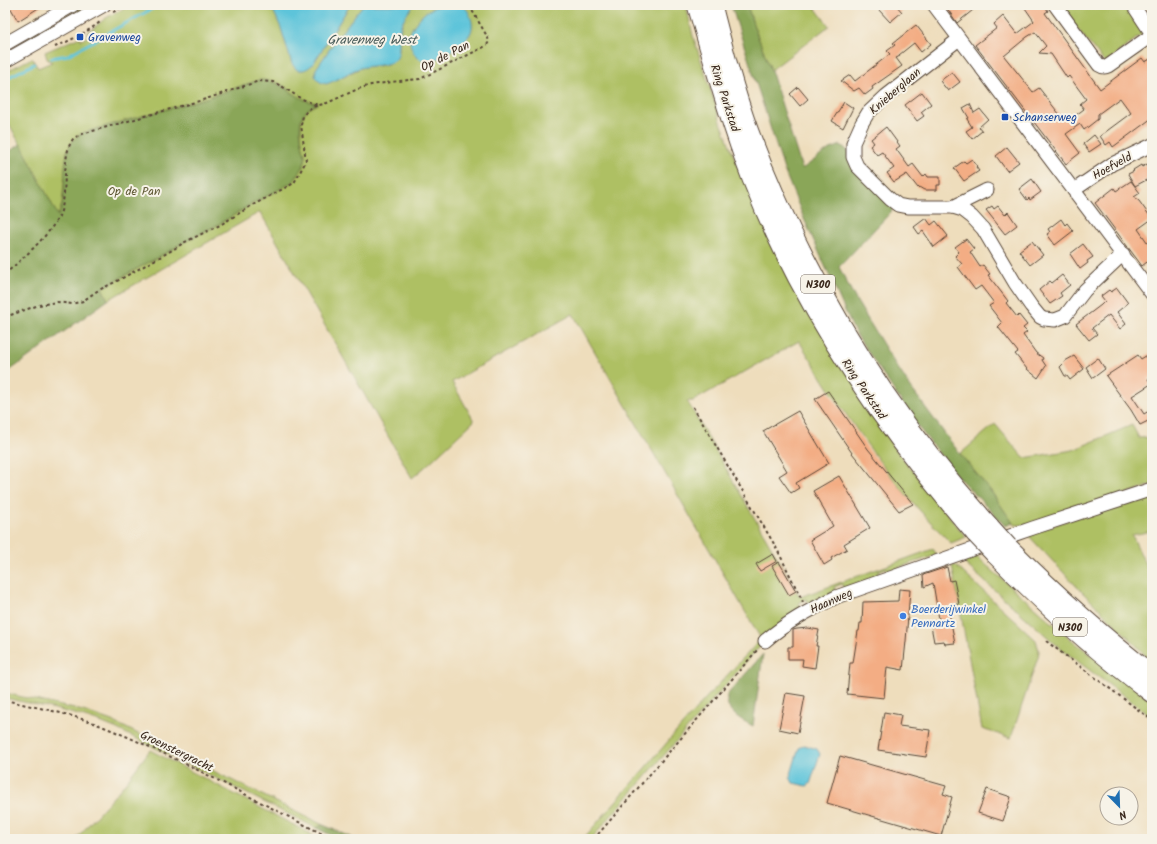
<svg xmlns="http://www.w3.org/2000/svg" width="1157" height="844" font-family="Kalam,sans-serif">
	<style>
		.green { fill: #aec063; stroke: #747540 }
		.forest { fill: #8aa659; stroke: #62683c }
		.water { fill: #5dc4da; stroke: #4c777c }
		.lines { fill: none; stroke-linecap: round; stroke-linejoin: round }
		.stream { stroke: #5dc4da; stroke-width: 3 }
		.building { fill: #f3ad84; fill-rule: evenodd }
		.minor-casing { stroke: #564536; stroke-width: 15 }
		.highway-casing { stroke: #564536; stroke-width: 21 }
		.path { stroke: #564536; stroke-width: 2; stroke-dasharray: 3 3; stroke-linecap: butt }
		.minor { stroke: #fff; stroke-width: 13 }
		.highway { stroke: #fff; stroke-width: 19 }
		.highway-bridge-casing { stroke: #564536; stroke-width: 21; stroke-linecap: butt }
		.highway-bridge { stroke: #fff; stroke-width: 19 }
		.transit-dot { fill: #1a4fb4; stroke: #f7f3e8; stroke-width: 1.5 }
		.shop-dot { fill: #3f7fe0; stroke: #f7f3e8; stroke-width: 1.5 }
		.labels { text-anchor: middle; stroke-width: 4; stroke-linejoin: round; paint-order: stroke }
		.shield { fill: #f7f3e8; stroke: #73665b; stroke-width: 1 }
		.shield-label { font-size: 11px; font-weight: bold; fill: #3b2a1e }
		.transit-label { font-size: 12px; fill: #164399; stroke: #f7f3e8; text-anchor: start }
		.street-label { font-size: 12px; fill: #3b2a1e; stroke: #f7f3e8 }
		.park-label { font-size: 12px; fill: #5e5733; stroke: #f7f3e8 }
		.shop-label { font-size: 12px; fill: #366cbe; stroke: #f7f3e8; text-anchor: start }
		.water-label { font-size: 13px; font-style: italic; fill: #455856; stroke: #f7f3e8 }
	</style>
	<rect width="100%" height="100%" fill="#f7f3e8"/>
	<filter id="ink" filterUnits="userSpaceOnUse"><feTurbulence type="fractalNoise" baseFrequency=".025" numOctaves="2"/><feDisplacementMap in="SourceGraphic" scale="8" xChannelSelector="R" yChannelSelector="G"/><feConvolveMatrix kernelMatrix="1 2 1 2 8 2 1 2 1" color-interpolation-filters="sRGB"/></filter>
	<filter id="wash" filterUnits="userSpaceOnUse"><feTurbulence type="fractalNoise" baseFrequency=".012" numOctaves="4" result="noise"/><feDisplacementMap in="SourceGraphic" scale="16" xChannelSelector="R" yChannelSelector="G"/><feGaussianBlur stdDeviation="0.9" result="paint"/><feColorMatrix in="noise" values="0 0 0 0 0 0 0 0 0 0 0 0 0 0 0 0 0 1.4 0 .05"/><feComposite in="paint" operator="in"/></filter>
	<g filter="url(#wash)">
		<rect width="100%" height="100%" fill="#eeddbc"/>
		<g class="green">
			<path d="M85 5H92L23 43 19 42Z"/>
			<path d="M130 5H271L281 28 292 64 300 70H303L313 64 350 5H363L338 37 316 69 326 84 363 67 386 65 399 52C400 31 399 21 414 5H455C447 8 441 5 434 8 411 18 399 48 425 62 439 60 461 47 469 35 473 29 472 23 470 17 468 11 466 8 461 5H686L693 36 722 125 738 167 871 408 893 446 966 537 951 543C890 484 843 412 799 341L693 401H687L800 597 933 549 937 555 900 567 890 574 887 572 886 568 878 571 879 575 878 579 843 588 842 584 834 587 836 591 813 605 808 603 806 599 799 603 801 606 799 612 772 632 591 839H583L705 699 761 639 573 314 452 382 474 421 425 467 412 478 260 212 108 300 102 288 173 249 182 243 219 224 298 176 305 161 301 137V120L305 111 317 104 300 98 282 85 273 82 259 80 206 98 82 133 67 151 62 204 58 216 5 116V72L32 58 38 68 52 62 47 59 45 52 80 37 81 40 87 37V33L106 18Z"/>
			<path d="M747 5H813L829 26 771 70 754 27Z"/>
			<path d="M1058 5H1129L1146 31 1105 63Z"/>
			<path d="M995 424 1024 458 1073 450 1132 425 1139 438 1152 437V485L1032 525H1014L990 490 960 454Z"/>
			<path d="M1152 492V531L1132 535 1147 568 1152 567V663L1146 658 1144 654 1134 643 1080 590 1027 534Z"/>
			<path d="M973 554 976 555 985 564 1073 641 1152 701V717L1060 648 965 564V557Z"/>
			<path d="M955 565 1036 640 1039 651 1038 657 1011 738 982 729 952 566Z"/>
			<path d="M5 693 83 711 112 721 323 825 316 828 115 728C80 713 42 706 5 698Z"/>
			<path d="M150 750 309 833 318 839H76L122 787Z"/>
		</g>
		<g class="forest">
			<path d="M731 5H747L754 27 771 70 802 169 828 150 841 145 848 151 894 206 891 212 839 267 856 300 892 359 911 388 960 454 990 490 1013 523 1005 526 997 517 956 475 919 428 854 331 805 221 784 170Z"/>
			<path d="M259 80C283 79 296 102 318 103 296 113 299 127 303 148 304 152 306 156 305 160 304 168 297 176 293 182L250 205 219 224 182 243 173 249 102 288 108 300 5 374V154L21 144 58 216C72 191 54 149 82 133L206 98Z"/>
			<path d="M763 654 753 726C740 719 725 712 727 695Z"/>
			<path d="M323 825 351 837 354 839H339L316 828Z"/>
		</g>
		<g class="water">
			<path d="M271 5H350L313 64C308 69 304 71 297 70L292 64 281 28Z"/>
			<path d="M363 5H414C409 11 401 21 400 29 398 40 401 51 396 60 386 66 376 65 365 67 351 69 340 80 326 84L320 82 315 77 316 69 338 37Z"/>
			<path d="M455 5C462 5 466 7 469 13 472 20 474 27 470 34 465 43 445 55 436 59 418 68 406 47 411 31 413 25 421 16 426 12 430 10 435 6 440 6 446 5 449 7 455 5Z"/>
			<path d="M804 745 817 749 820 754 810 784 807 786 793 783 790 777 799 748Z"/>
		</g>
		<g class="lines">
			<g class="stream">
				<path d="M51 58 68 55 159 5"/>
				<path d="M5 79 34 64"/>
			</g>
		</g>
		<g id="blocks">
			<g class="building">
				<path d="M9 5H43L18 21Z"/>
				<path d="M886 5H896L902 12 890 22 878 9Z"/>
				<path d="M945 5H969L973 10 957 23Z"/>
				<path d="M1023 5H1044L1048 11 1045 13 1100 89 1142 58 1145 62 1152 58V118L1113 147 1110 142 1106 145 1100 136 1131 113 1120 98 1098 114V119L1084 130 1080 124 1066 134 1080 153 1066 164 975 45 997 28 994 24 1003 16 1017 34 1033 22 1034 21ZM1035 32 1046 46 1039 53 1051 54 1067 78 1069 76 1086 99 1080 104 1084 109 1068 121 1062 115H1060L1039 88 1033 92 1004 56 1027 37Z"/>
				<path d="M916 25 931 44 921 52 914 43 899 55 900 56 896 58 902 66 872 87 873 89 865 95 859 88 854 91 841 81 850 75 855 81 890 54 887 51 895 45 893 43Z"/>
				<path d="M952 72 960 82 948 91 940 81Z"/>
				<path d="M798 87 808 99 800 106 790 94Z"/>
				<path d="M922 92 931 104 921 112 924 116 917 121 905 105Z"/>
				<path d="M844 102 853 108 843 128 832 121Z"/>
				<path d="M970 104 974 113 980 109 988 119 979 127 982 131 972 139 966 131 972 127 967 119 969 118 963 108Z"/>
				<path d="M886 127 900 146 896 149 909 167 913 164 923 177 926 174 928 177H940V185H937V190H924L919 187 918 188 907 174 894 182 887 173 894 168 882 152 877 155 870 146 874 143 871 139Z"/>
				<path d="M1094 135 1101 144 1089 152 1083 144Z"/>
				<path d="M1007 147 1019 162 1007 171 996 156Z"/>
				<path d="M972 159 977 166 976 167 979 171 964 181 954 168 964 161 966 163Z"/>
				<path d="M1147 164 1152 173V177L1135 186 1128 174 1134 171 1133 170 1141 165 1142 167Z"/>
				<path d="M1032 179 1041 192 1030 200 1029 198 1027 200 1019 189Z"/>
				<path d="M1131 181 1140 193 1134 197 1139 201 1152 219 1138 229 1152 249V270L1147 262 1142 266 1095 203 1114 188 1116 191Z"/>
				<path d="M992 206 994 209 998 206 1005 215 1008 212 1017 225 1005 234 986 210Z"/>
				<path d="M926 218 931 225 936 221 948 236 934 247 923 231 919 234 914 227Z"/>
				<path d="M1061 219 1065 225 1067 223 1073 231 1055 245 1047 234 1050 232 1048 229Z"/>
				<path d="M966 239 974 249 970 252 980 267 983 265 990 274 988 275 1008 301 1006 303 1017 317 1019 315 1027 325 1023 328 1027 332 1023 335 1036 353 1043 358 1042 360 1046 366 1038 378 1027 369 1015 354 1018 352 998 327 1002 323 989 306 994 303 981 286 975 290 958 267 962 264 955 256 959 252 955 247Z"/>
				<path d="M1032 241 1043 255 1030 265 1019 251Z"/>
				<path d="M1083 244 1093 257 1087 261 1088 263 1080 269 1070 254Z"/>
				<path d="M1062 275 1070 285 1060 293 1062 296 1050 304 1039 290 1050 281 1052 283Z"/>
				<path d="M1117 288 1128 303 1117 312 1126 324 1120 329 1109 315 1092 328 1097 334 1089 340 1076 324 1101 305 1105 301 1101 296 1109 290 1111 292Z"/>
				<path d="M1152 352V377L1148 379 1151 384 1132 396 1144 414 1152 409V419L1140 425 1131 410 1106 376 1138 355 1141 359Z"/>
				<path d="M1074 356 1084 369 1070 380 1067 376H1065L1060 367 1064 363 1065 361Z"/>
				<path d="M1098 358 1105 369 1093 378 1086 367Z"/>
				<path d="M828 391 868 449 913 504 899 511 852 453 815 399Z"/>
				<path d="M798 411 829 463 796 483 799 488 791 493 779 476 787 471 763 431Z"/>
				<path d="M839 476 870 528 844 544 847 549 831 558 832 560 824 565 810 540 833 526 813 491Z"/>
				<path d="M773 554 777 561 760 571 756 564Z"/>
				<path d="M779 562 796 591 789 595 772 566Z"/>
				<path d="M947 567 950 581 954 580 959 604 948 607 955 643 945 644 944 641 934 642 931 626 940 625 933 583 924 587 923 575Z"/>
				<path d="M899 589 910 590 906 641 903 670 887 667 884 698 847 694 850 663H853L858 631H859L860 623H862L863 602 898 601Z"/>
				<path d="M808 628 819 630 816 646H818L815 668 802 666 803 659H788V647H793V630L797 629Z"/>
				<path d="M786 693 805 696 798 733 779 729Z"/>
				<path d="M884 712 901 715 899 726 930 730 926 757 878 750Z"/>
				<path d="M840 756 946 786 943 794 952 797 941 836 827 803Z"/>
				<path d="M987 789 1011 797 1003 821 978 813Z"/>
			</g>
		</g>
	</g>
	<g filter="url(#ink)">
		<use href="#blocks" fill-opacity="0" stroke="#564536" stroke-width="1"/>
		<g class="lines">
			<defs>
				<g id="minor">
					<path d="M934 5 1152 294"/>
					<path d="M1055 5 1099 65C1102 67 1104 68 1108 66L1152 35"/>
					<path d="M1133 5 1152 34"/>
					<path d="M959 39 886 96 868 113 862 123 853 143V157L857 166 890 199 898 205 908 207H953L963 210 972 217 983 229 1015 283 1031 306 1040 317 1044 319 1055 320 1065 316 1085 290 1123 254"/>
					<path d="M5 44 73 5"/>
					<path d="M5 61 104 5"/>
					<path d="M1074 190 1112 164 1152 145"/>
					<path d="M953 207 987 190"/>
					<path d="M765 641C787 622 810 610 836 597L1033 528 1152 489"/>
				</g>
				<g id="highway">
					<path d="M697 5C714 63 730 122 752 179 804 310 884 428 976 534"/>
					<path d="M712 5C723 48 734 91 749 132 804 278 886 412 990 527"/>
					<path d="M1008 547C1054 593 1101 636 1152 675"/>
					<path d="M995 554C1044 604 1096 651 1152 693"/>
				</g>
			</defs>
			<use href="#minor" class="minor-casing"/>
			<use href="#highway" class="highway-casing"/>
			<g class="path">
				<path d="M113 12 126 5"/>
				<path d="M55 47C71 40 86 33 100 22"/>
				<path d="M5 274C23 258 48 237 59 216 69 196 60 153 74 138 77 136 80 135 82 134L206 99 259 81 273 82 283 87 300 98 314 104H319"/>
				<path d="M5 313 10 314"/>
				<path d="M5 317 39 305 57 302 72 304 83 301 97 291 119 280 174 249 183 243 220 225 251 206 294 183 306 161 301 125 303 116 306 112 312 107 327 103 358 89 371 85 399 81 420 79 486 46 489 42 488 38 469 5"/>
				<path d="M693 407 777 549 803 602"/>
				<path d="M1046 641 1152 720"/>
				<path d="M5 700C38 708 73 714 104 727 183 759 257 802 333 839"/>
				<path d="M594 839 758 649"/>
			</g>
			<use href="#minor" class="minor"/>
			<use href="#highway" class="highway"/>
			<defs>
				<g id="highway-bridge">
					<path d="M990 527 1008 547"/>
					<path d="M976 534 995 554"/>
				</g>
			</defs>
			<use href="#highway-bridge" class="highway-bridge-casing"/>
			<use href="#highway-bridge" class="highway-bridge"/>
		</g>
	</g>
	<g class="transit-dot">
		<rect x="76" y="33" width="8" height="8" rx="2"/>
		<rect x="1001" y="113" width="8" height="8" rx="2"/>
	</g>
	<circle class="shop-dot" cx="903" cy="616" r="4"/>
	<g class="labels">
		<g class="shield">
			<rect x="801" y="275" width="34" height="18" rx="3"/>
			<rect x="1053" y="618" width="34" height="18" rx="3"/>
		</g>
		<g class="shield-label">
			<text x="818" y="288">N300</text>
			<text x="1070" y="631">N300</text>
		</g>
		<g class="transit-label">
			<text x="88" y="41">Gravenweg</text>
			<text x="1013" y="121">Schanserweg</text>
		</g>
		<g class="street-label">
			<text transform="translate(445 56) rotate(-27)" y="4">Op de Pan</text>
			<text transform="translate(895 91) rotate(-41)" y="4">Knieberglaan</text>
			<text transform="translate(725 98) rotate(72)" y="4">Ring Parkstad</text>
			<text transform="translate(1112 166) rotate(-29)" y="4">Hoefveld</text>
			<text transform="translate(864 389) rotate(56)" y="4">Ring Parkstad</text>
			<text transform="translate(831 601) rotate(-24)" y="4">Haanweg</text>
			<text transform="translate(177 751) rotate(26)" y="4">Groenstergracht</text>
		</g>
		<g class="park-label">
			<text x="134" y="195">Op de Pan</text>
		</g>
		<g class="shop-label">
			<text x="911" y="613">Boerderijwinkel<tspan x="911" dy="14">Pennartz</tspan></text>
		</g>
		<g class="water-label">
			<text x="372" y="44">Gravenweg West</text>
		</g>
	</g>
	<rect width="1157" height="844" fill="none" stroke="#f7f3e8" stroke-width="20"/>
	<g transform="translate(1119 806) rotate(157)"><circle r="19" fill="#f7f3e8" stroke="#aca397"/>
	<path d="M0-3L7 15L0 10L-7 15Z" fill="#1f6fb2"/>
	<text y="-6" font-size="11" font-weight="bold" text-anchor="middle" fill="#3b2a1e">N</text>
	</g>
</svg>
